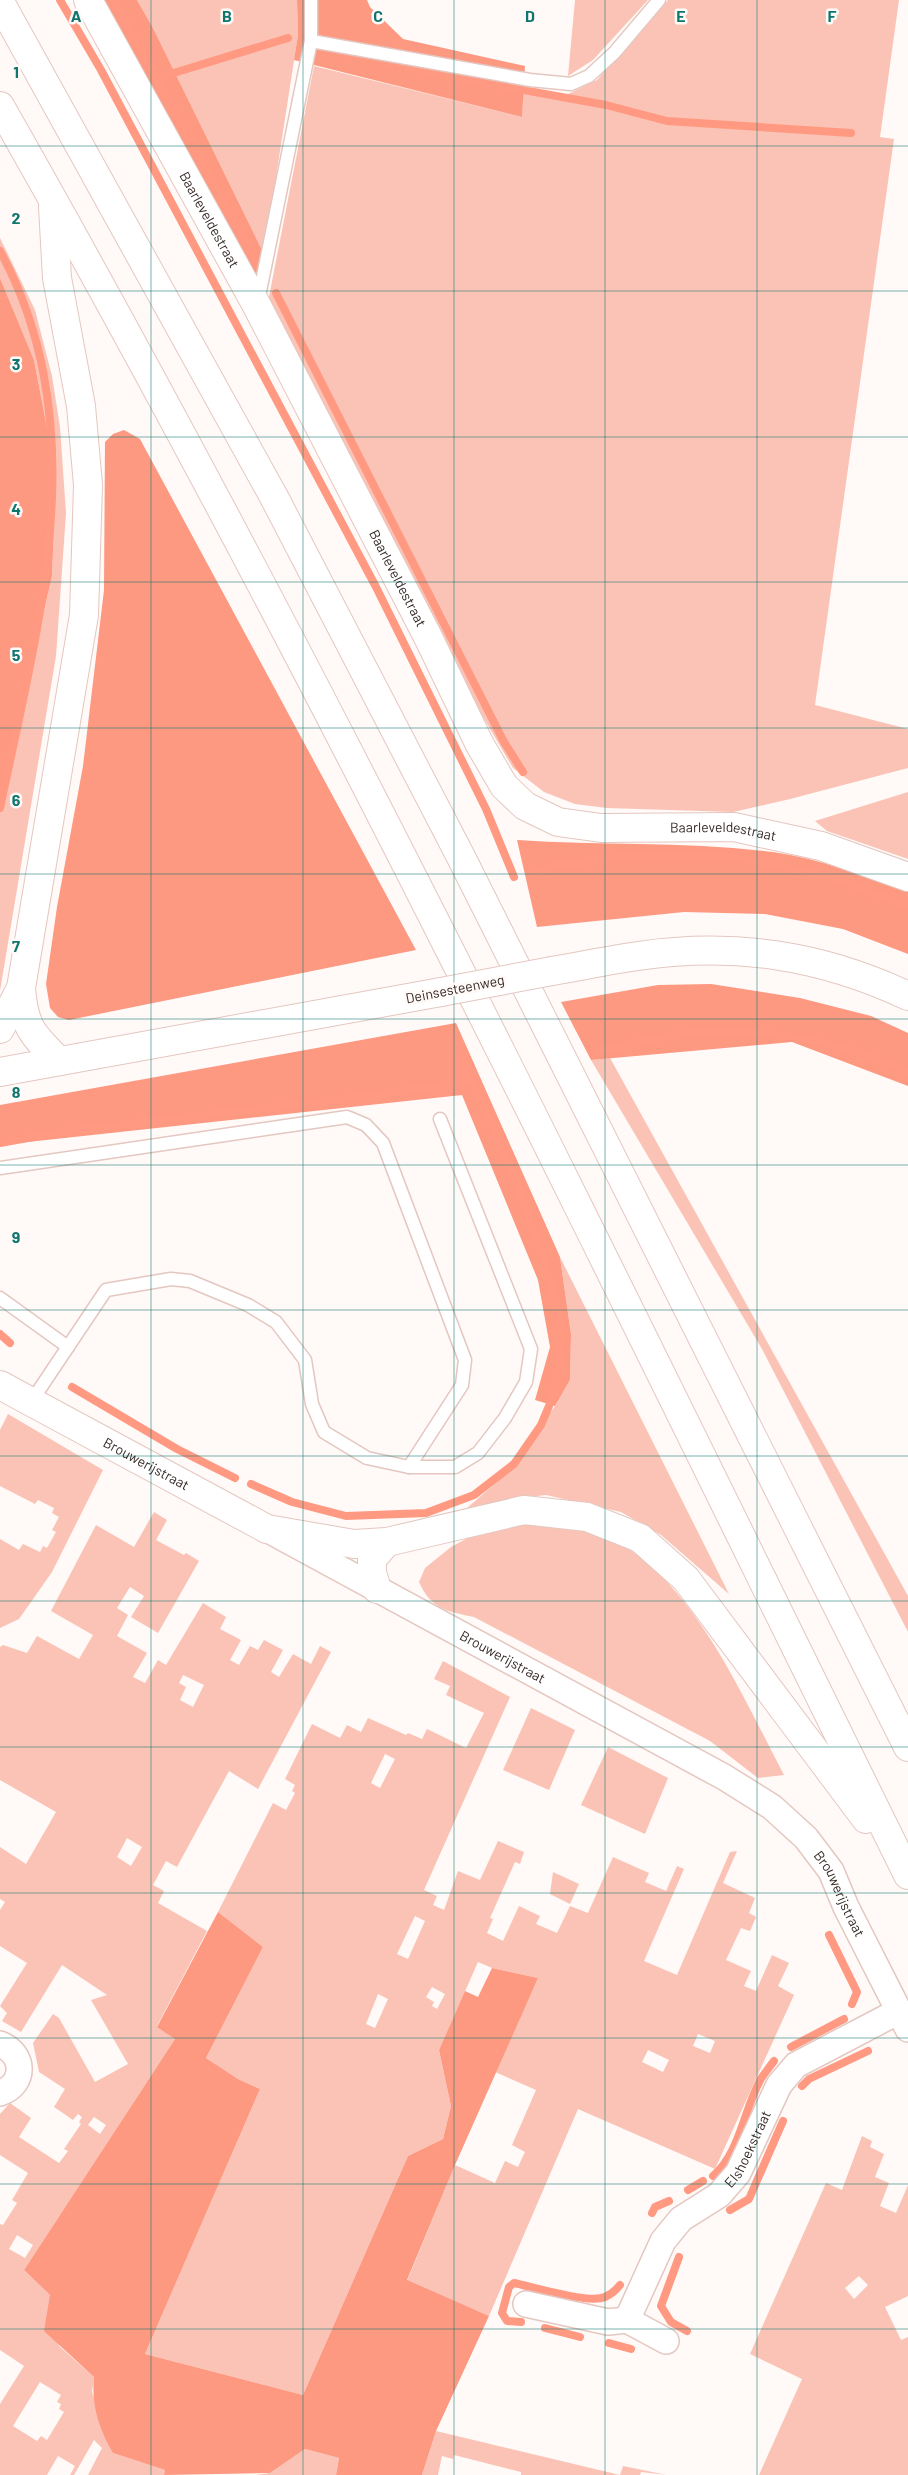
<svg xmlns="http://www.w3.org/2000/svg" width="908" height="2475" font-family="Barlow,sans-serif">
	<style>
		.green { fill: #fbc3b5; fill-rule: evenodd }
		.forest { fill: #fd9881 }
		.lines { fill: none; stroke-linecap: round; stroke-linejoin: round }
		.stream { stroke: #ff9982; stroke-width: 8 }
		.service-casing { stroke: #e4c7c0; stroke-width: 15 }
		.minor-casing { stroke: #e4c7c0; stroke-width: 28 }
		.tertiary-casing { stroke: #e4c7c0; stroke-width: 30 }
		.primary-casing { stroke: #e4c7c0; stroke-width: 30 }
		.motorway-casing { stroke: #e4c7c0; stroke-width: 30 }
		.service { stroke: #fff; stroke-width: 12 }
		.minor { stroke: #fff; stroke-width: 25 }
		.tertiary { stroke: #fff; stroke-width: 28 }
		.primary { stroke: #fff; stroke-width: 28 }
		.motorway { stroke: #fff; stroke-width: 28 }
		.primary-bridge-casing { stroke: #e4c7c0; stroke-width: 30; stroke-linecap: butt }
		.primary-bridge { stroke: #fff; stroke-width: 28 }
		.grid { fill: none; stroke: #0f766e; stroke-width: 1; stroke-opacity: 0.55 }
		.labels { text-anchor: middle; stroke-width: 5; stroke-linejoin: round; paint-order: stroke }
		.street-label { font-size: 14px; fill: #352a28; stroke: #fff9f7 }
		.grid-label { font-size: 16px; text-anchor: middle; font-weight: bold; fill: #0f766e; stroke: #fff9f7; stroke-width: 5; stroke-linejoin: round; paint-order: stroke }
	</style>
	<rect width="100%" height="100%" fill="#fff9f7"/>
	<g class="green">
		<path d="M137 0H297L298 35 264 254 153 28Z"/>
		<path d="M575 0H648L593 60 568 76Z"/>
		<path d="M668 0H899L880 137 894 139 815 705 908 729V768L790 799 733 812 607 808 575 804 544 792 513 768 483 717 268 302 314 66 522 117 523 88 566 95 597 80Z"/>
		<path d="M0 238 35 310 52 376 60 427 66 513 56 656 0 991V800L52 576 56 475 34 360 0 278Z"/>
		<path d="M908 792V859L827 831 815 821Z"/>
		<path d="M610 1058 908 1596V1632L762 1349 591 1060Z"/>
		<path d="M560 1257 729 1594 661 1535 621 1512 546 1495 520 1498 467 1508 504 1476 555 1406 570 1380 571 1334Z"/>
		<path d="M8 1414 103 1470 52 1572 19 1619 0 1628V1539L19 1550 23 1544 40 1552 43 1546 47 1548 56 1532 52 1530 59 1517 52 1513 54 1508 38 1500 35 1504 0 1486V1430Z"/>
		<path d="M154 1512 167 1520 156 1540 184 1555 186 1553 199 1561 158 1633 131 1617 144 1596 130 1587 117 1608 128 1615 117 1636 147 1653 133 1677 145 1683 158 1660 166 1665 203 1603 226 1617 220 1629 241 1640 230 1660 239 1665 250 1646 258 1650 264 1640 283 1650 271 1672 279 1677 293 1654 311 1664 320 1646 331 1652 258 1789 229 1771 177 1867 166 1861 153 1885 164 1891 158 1903 207 1931 157 2026 175 2039 24 2270 50 2295 59 2346 94 2377 92 2392 113 2453 165 2470 164 2475H88L102 2448 94 2440 74 2475H70L75 2466 58 2456 47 2475H0V2404L24 2366 0 2350V2224L3 2225 17 2203 12 2200 28 2173 0 2155V2114L10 2103 31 2118 19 2137 59 2163 68 2151 64 2149 81 2124 79 2122 82 2117 78 2114 73 2120 54 2107 65 2089 39 2072 33 2043 53 2014 59 2018 95 2082 128 2064 91 2000 107 1995 62 1965 21 2032 2 2021 7 2013 0 2006 27 1963 0 1946V1910L5 1902 0 1899V1847L26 1864 56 1812 0 1780V1647L3 1645 27 1653 37 1636 79 1659 93 1635 51 1611 96 1525 134 1547ZM183 1675 204 1685 193 1707 180 1700 186 1687 179 1683ZM127 1838 142 1847 131 1866 117 1857ZM94 2117 106 2125 100 2134 88 2125ZM17 2235 33 2245 25 2258 9 2249ZM40 2382 61 2395 57 2402 61 2404 59 2409 64 2412 47 2440 41 2436 37 2441 13 2426Z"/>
		<path d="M535 1523C563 1526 589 1528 615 1541 694 1582 744 1699 784 1775L758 1778 710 1741 474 1617C446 1611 431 1609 419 1582L425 1568 451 1547 475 1534 500 1525Z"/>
		<path d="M443 1661 510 1697 424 1890 437 1896 433 1905 444 1910 458 1871 480 1880 498 1841 524 1852 520 1864 515 1862 490 1918 493 1919 487 1933 503 1941 519 1906 540 1916 536 1924 557 1933 570 1906 588 1913 613 1857 649 1873 645 1882 666 1891 677 1866 684 1869 644 1961 677 1975 730 1852 737 1851 723 1883 755 1898 749 1913 756 1917 750 1931 741 1928 726 1960 751 1971 744 1986 756 1991 772 1955 789 1963 778 1986 794 1995 715 2169 578 2109 489 2316 407 2281 455 2165 495 2183 505 2161 518 2167 525 2152 512 2145 536 2090 495 2072 538 1978 492 1968 478 1962 439 2050 451 2106 443 2139 408 2156 303 2395 145 2354 260 2089 238 2079 206 2058 263 1947 218 1912 273 1803 286 1810 295 1793 292 1791 295 1785 285 1779 312 1724 340 1738 347 1725 361 1732 368 1718 406 1735 408 1733 422 1739 427 1729 466 1748 484 1713 446 1695 450 1686 434 1679ZM385 1754 395 1759 380 1788 371 1783ZM415 1916 425 1921 408 1959 397 1954ZM432 1987 445 1994 437 2009 432 2006 434 2002 426 1997ZM378 1994 388 1999 375 2028 366 2024ZM698 2034 715 2041 710 2053 693 2046ZM648 2050 669 2060 663 2072 642 2062Z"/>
		<path d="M531 1708 575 1730 549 1790 503 1770Z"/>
		<path d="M608 1747 668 1778 645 1834 581 1805Z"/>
		<path d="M553 1872 579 1884 570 1904 550 1894Z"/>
		<path d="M862 2136 872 2141 870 2147 884 2154 875 2177 889 2183 880 2206 896 2213 908 2185V2296L885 2307 901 2340 908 2337V2475H759L802 2379 750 2354 826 2183 842 2190ZM859 2276 868 2285 854 2299 845 2288Z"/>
		<path d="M436 2431 620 2475H521V2472L454 2455 453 2459 442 2456 438 2475H422Z"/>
		<path d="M305 2449 339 2458 336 2475H256L270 2473Z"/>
		<path d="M623 2466 667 2475H668L641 2472 640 2475H620Z"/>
	</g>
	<g class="forest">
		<path d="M100 0H137L153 28 264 254 253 281Z"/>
		<path d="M297 0H367L370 7 403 39 525 66 522 117 294 60 298 35Z"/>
		<path d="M0 278 34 360 56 475 52 576 0 800Z"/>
		<path d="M124 430 140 439 416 950 69 1020 58 1017 50 1008 46 984 57 907 83 766 104 590 105 442 113 434Z"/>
		<path d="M517 840C602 846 688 841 773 852 820 859 864 875 908 891V954L843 929 765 914 684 912 537 927Z"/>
		<path d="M711 984 800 998 871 1016 908 1033V1086L792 1042 591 1060 561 1002 658 985Z"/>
		<path d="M456 1023 560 1257 571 1334 570 1380 555 1406 535 1400 550 1347 538 1280 462 1095 0 1145V1105Z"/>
		<path d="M218 1912 263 1947 206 2058 238 2079 260 2089 145 2354 303 2395 408 2156 443 2139 451 2106 439 2050 465 1991 478 1997 492 1968 538 1978 455 2165 407 2280 489 2316 436 2431 422 2475H336L339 2458 305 2449 270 2473 164 2475 165 2470 113 2453C99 2429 91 2405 94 2377L44 2331 50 2295 24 2270 175 2039 157 2027Z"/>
	</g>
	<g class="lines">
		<g class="stream">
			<path d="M60 0 101 70 376 587 486 809 514 877"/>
			<path d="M114 0 257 263"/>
			<path d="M344 53 479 82 606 105 667 121 851 133"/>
			<path d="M164 76 288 38"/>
			<path d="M0 251C96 428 38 625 0 808"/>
			<path d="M276 293 504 742 523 772"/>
			<path d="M538 872 553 866 644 854 738 858 831 877 908 906"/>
			<path d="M600 1051C635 1044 669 1033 705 1032 773 1030 847 1042 908 1073"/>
			<path d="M0 1143 61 1132 360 1097 472 1081"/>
			<path d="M0 1334 10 1343"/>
			<path d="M72 1387 177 1449 235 1478"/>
			<path d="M251 1484 292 1502 346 1516 426 1513 474 1495 514 1464 541 1425 554 1394 563 1335 549 1276 517 1183 465 1064"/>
			<path d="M829 1935 857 1992 852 2004"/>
			<path d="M791 2047 844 2019"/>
			<path d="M802 2086 809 2079 868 2051"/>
			<path d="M713 2176C741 2152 744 2107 762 2077 766 2072 770 2066 774 2061"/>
			<path d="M688 2190 703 2181"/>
			<path d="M730 2210 749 2199 783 2121"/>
			<path d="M652 2213 655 2207 669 2201"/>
			<path d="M679 2257 661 2306 671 2322 687 2331"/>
			<path d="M521 2322 507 2321 502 2313 509 2287 514 2283C533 2287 589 2304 605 2297 612 2294 616 2290 620 2285"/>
			<path d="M545 2328 580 2337"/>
			<path d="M609 2343 631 2349"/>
		</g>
		<defs>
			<g id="service">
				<path d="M311 41 530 80 571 84 589 76 614 53 659 0"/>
				<path d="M258 301 311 41V0"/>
				<path d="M0 1168 347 1117 366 1125 383 1143 465 1360 462 1385 409 1467"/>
				<path d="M0 1298 68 1347"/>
				<path d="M31 1402 106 1290 171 1279 190 1281 248 1305 276 1322 305 1360 312 1404 324 1432 367 1458 409 1467H455L478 1453 505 1418 526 1382 531 1349 440 1119"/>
			</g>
			<g id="minor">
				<path id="s1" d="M274 1533 724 1777 772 1807 806 1838 831 1871 846 1907 908 2029"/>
				<path d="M0 2044C25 2054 26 2084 0 2093"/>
				<path id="s2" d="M526 2304 608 2322 627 2320 663 2241 681 2219 719 2195 738 2173 779 2085 796 2065 899 2011"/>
				<path d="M627 2320 666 2341"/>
			</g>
			<g id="tertiary">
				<path id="s3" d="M88 0 257 306 428 637 479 743 504 786 525 806 558 822 601 828 734 827 821 846 908 877"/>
			</g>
			<g id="primary">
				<path d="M552 971C581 966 610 960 638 956 734 942 821 955 908 996"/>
				<path d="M0 1072 441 992"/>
				<path id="s4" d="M0 1385 267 1529"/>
			</g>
			<g id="motorway">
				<path d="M0 2 274 497 462 859 908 1747"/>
				<path d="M0 106C328 682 614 1281 908 1875"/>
				<path d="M53 207 57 278 81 406 88 485 84 615 21 988C24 1027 32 1034 59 1061"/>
				<path d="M0 1029 21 988"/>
				<path d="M267 1529 354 1544 387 1542 524 1510 587 1517 640 1538 686 1579 866 1819"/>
				<path d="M377 1589 372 1573V1559L387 1542"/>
			</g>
		</defs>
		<use href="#service" class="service-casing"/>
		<use href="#minor" class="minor-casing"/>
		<use href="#tertiary" class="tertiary-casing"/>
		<use href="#primary" class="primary-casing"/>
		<use href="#motorway" class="motorway-casing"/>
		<use href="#service" class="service"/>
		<use href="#minor" class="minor"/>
		<use href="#tertiary" class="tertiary"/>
		<use href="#primary" class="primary"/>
		<use href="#motorway" class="motorway"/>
		<defs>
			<path id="primary-bridge" d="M441 992 552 971"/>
		</defs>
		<use href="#primary-bridge" class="primary-bridge-casing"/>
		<use href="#primary-bridge" class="primary-bridge"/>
	</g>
	<path class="grid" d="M151 0V2475M303 0V2475M454 0V2475M605 0V2475M757 0V2475M0 146H908M0 291H908M0 437H908M0 582H908M0 728H908M0 874H908M0 1019H908M0 1165H908M0 1310H908M0 1456H908M0 1601H908M0 1747H908M0 1893H908M0 2038H908M0 2184H908M0 2329H908"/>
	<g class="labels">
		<g class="street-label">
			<text dy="5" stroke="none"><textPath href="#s3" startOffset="251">Baarleveldestraat</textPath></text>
			<text dy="5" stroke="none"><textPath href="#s3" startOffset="656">Baarleveldestraat</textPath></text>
			<text dy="5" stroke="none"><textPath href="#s3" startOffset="1121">Baarleveldestraat</textPath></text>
			<text transform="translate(455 989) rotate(-11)" y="5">Deinsesteenweg</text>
			<text dy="5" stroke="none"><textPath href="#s4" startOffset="166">Brouwerijstraat</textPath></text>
			<text dy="5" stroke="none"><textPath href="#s1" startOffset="260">Brouwerijstraat</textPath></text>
			<text dy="5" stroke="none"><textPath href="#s1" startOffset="680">Brouwerijstraat</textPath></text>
			<text dy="5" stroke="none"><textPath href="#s2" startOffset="318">Elshoekstraat</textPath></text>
		</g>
	</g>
	<g class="grid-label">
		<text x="76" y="22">A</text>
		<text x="227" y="22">B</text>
		<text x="378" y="22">C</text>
		<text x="530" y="22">D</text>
		<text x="681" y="22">E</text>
		<text x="832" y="22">F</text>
		<text x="16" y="78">1</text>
		<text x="16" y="224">2</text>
		<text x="16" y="370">3</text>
		<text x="16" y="515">4</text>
		<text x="16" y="661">5</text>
		<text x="16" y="806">6</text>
		<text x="16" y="952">7</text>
		<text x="16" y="1098">8</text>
		<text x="16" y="1243">9</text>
	</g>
</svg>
